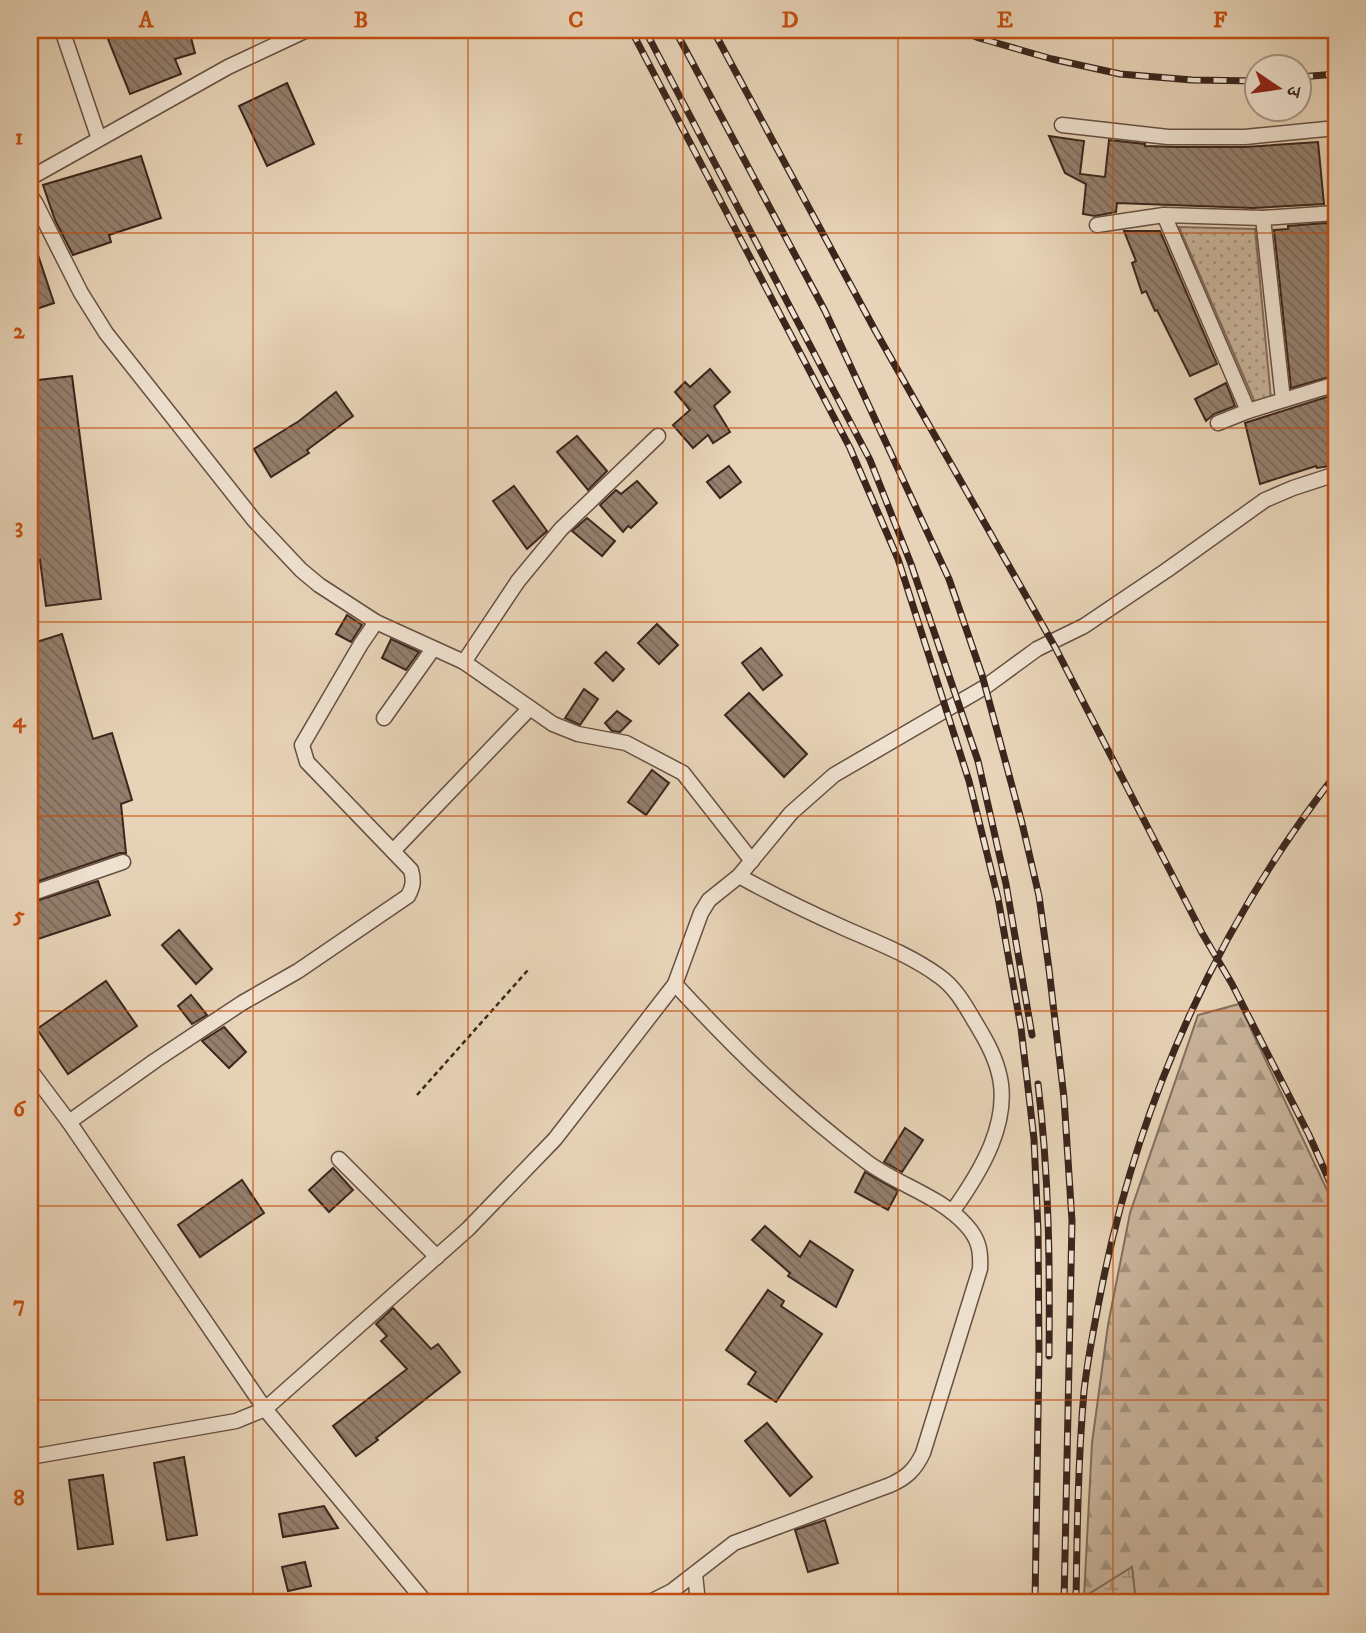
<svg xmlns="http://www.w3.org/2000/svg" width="1366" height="1633" font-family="'IM FELL DW Pica','Noto Serif Devanagari',serif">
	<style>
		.grass { fill: url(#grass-dots); stroke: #826d5d; stroke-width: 2 }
		.forest { fill: url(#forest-firs); stroke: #826d5d; stroke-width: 2 }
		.wetland { fill: url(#wetland-marsh); stroke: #826d5d; stroke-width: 2 }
		.building { fill: url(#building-back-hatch); stroke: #3b251d; stroke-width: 2 }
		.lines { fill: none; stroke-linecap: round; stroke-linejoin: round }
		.minor-casing { stroke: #665044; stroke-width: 17 }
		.path { stroke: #3b251d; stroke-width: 2.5; stroke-dasharray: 5 3.5; stroke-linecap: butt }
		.minor { stroke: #efe2d0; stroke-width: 14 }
		.rail-casing { stroke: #3b251d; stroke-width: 7 }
		.rail { stroke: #efe2d0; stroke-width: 4.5; stroke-dasharray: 13; stroke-linecap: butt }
		.grid { fill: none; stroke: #c54f0f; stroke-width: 2; stroke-opacity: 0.55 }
		.neatline { fill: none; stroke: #c54f0f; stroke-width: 2.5 }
		.grid-label { font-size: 23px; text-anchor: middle; font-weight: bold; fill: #c54f0f }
	</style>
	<defs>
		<pattern id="grass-dots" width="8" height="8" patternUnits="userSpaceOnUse" patternTransform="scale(1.75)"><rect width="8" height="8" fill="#cab59d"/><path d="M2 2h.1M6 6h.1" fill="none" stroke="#a5937f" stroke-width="1.8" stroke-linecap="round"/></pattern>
		<pattern id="forest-firs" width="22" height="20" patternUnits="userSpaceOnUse" patternTransform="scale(1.75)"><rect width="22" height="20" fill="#cab59d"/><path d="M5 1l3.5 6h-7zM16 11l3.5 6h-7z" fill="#a5937f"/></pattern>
		<pattern id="wetland-marsh" width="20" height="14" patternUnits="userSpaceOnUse" patternTransform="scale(1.75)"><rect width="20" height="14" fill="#cab59d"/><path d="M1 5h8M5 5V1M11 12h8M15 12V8" fill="none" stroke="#a5937f"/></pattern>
		<pattern id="building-back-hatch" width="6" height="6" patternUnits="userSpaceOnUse" patternTransform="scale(1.75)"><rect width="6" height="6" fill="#947f6d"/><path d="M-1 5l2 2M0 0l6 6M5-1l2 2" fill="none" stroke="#7a6859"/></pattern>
	</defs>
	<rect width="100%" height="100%" fill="#e7d3b7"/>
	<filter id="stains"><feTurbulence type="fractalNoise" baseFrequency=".00286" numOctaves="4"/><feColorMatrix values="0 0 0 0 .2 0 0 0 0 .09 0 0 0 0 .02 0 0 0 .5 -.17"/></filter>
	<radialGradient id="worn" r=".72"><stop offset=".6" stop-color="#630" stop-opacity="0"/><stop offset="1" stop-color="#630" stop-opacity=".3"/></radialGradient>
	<path class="grass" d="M1179 227 1255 229 1271 399 1256 405Z"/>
	<path class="forest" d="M1239 1004 1336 1209V1603H1136L1132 1568 1084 1597 1092 1443 1108 1325 1130 1213 1198 1015Z"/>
	<path class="wetland" d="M1132 1567 1136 1603H1084V1597Z"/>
	<g class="building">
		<path d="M133 30H189L195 53 175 59 181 74 130 94 108 39Z"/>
		<path d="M287 83 314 144 267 166 239 106Z"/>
		<path d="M1049 136 1084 141 1080 174 1105 177 1109 140 1145 144V146L1178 147H1245L1318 142 1324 204 1253 208 1117 203 1116 212 1095 216 1083 214 1086 184 1065 173Z"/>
		<path d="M141 156 161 218 109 235 111 242 73 255 55 220 43 185Z"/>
		<path d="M1326 223 1332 224 1333 245H1332L1336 282V375L1291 388 1274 230 1288 229V226Z"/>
		<path d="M1124 231H1160L1217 364 1190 376 1157 310 1155 311 1146 291 1142 293 1132 263 1136 261Z"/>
		<path d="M30 237H32L54 303 30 311Z"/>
		<path d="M710 369 730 392 714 406 730 432 713 443 708 435 693 448 673 425 690 410 675 392 685 382 690 387Z"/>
		<path d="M72 376 101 599 46 606 40 560 30 564V500L33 499 30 477V381Z"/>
		<path d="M1226 383 1235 406 1214 414 1206 421 1195 399Z"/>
		<path d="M336 392 353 416 307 450 309 453 271 477 254 449 299 421Z"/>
		<path d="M1333 395 1336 407V424L1331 426 1336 447V452L1334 453 1336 465 1317 468 1316 466 1260 484 1245 423Z"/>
		<path d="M577 436 607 471 588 490 557 452Z"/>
		<path d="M729 466 741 482 720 498 707 482Z"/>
		<path d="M637 481 657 503 631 528 628 526 623 532 600 505 616 490 621 494Z"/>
		<path d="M514 486 547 531 527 549 493 501Z"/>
		<path d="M587 518 615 541 602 556 572 531Z"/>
		<path d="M347 615 362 625 351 642 336 634Z"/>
		<path d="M657 624 678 645 659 664 638 643Z"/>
		<path d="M62 634 93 739 112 733 132 800 121 804 126 853H120L30 884V644Z"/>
		<path d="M391 639 419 652 406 670 382 658Z"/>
		<path d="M761 648 782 675 763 690 742 663Z"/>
		<path d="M606 652 624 669 613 681 595 663Z"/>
		<path d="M584 689 598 699 580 725 565 718Z"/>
		<path d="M749 693 807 754 784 777 725 715Z"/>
		<path d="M617 711 631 721 620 732 612 731 605 723Z"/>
		<path d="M652 770 669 783 646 815 628 802Z"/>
		<path d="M98 881 110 915 32 941 30 934V903Z"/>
		<path d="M179 930 212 969 196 984 162 945Z"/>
		<path d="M106 981 137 1026 68 1074 37 1029Z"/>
		<path d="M191 995 207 1015 192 1024 178 1006Z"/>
		<path d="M224 1027 246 1052 229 1068 202 1041Z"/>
		<path d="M905 1128 923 1140 902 1172 884 1162Z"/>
		<path d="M333 1168 353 1190 329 1212 309 1190Z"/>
		<path d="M865 1172 898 1191 888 1210 855 1192Z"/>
		<path d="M242 1180 264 1213 200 1257 178 1225Z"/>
		<path d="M765 1226 800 1257 810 1241 853 1270 836 1307 788 1276 790 1273 752 1240Z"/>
		<path d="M768 1290 784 1301 781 1306 822 1334 776 1402 748 1384 756 1372 726 1350Z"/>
		<path d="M393 1308 431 1349 438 1344 460 1372 376 1438 378 1440 356 1456 333 1426 407 1369 381 1341 387 1336 376 1324Z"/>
		<path d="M767 1423 812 1477 790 1496 745 1441Z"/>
		<path d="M184 1457 197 1535 167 1540 154 1463Z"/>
		<path d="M103 1475 113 1544 78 1549 69 1480Z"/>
		<path d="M324 1506 338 1528 283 1537 279 1514Z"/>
		<path d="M825 1520 838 1563 808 1572 795 1530Z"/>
		<path d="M305 1562 311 1586 288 1591 282 1567Z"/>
	</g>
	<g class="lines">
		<defs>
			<g id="minor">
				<path d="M62 30 99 139"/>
				<path d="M1062 125 1168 137H1245L1336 128"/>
				<path d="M30 178 228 67 307 30"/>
				<path d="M30 195 36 204 81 293 106 333 254 520 301 570 319 585 376 622 464 662 553 724 578 734 626 743 683 773 752 861"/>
				<path d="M1164 215 1248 411"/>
				<path d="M1263 218 1283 400"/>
				<path d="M1097 225 1164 215 1263 218 1336 213"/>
				<path d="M1218 423 1248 411 1336 384"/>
				<path d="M464 662 518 581 561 529 658 436"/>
				<path d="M384 718 433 649"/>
				<path d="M393 851 530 708"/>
				<path d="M739 876C773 895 808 912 844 928 876 942 910 955 939 976 955 987 965 1005 975 1022 984 1037 993 1052 998 1070 1013 1120 980 1173 952 1212"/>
				<path d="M30 894 123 862"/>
				<path d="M30 1070 69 1122 265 1409 426 1603"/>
				<path d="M69 1122 156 1060 242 1003 298 971 408 896C413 887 414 881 411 870L307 762 302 745 361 644 376 622"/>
				<path d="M339 1159 437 1257"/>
				<path d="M30 1457 236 1421 265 1409 468 1229 555 1139 675 984 701 913 709 900 739 876 791 813 834 775 985 687 1037 649 1084 626 1167 570 1265 500 1293 488 1336 474"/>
				<path d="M695 1574 698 1603"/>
				<path d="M648 1603 672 1591 734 1543 890 1485C906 1478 915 1470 923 1453L980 1269C981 1251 979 1239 966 1225 940 1196 898 1185 867 1162 794 1107 737 1051 675 984"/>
			</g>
		</defs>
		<use href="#minor" class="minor-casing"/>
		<path class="path" d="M417 1095 528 970"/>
		<use href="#minor" class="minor"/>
		<defs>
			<g id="rail">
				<path d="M631 30 850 448 898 559 969 781 998 898 1021 1028 1034 1139 1038 1230 1039 1354 1035 1603"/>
				<path d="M645 30 870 460 911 564 978 761 1006 884 1032 1035"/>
				<path d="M675 30 825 311 949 579 982 675 1022 823 1039 896 1049 969 1064 1098 1072 1221 1064 1603"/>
				<path d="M713 30 876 332 1055 647 1202 933 1232 984 1309 1135 1336 1196"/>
				<path d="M960 30 979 38 1052 59 1120 74 1192 80 1258 81"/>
				<path d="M1300 77 1336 74"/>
				<path d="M1038 1084C1049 1174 1050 1265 1049 1356"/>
				<path d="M1076 1603C1077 1533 1078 1461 1084 1391 1088 1356 1095 1321 1102 1286 1139 1101 1219 923 1336 774"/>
			</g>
		</defs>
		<use href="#rail" class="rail-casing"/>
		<use href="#rail" class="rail"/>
	</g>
	<path class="grid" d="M253 30V1603M468 30V1603M683 30V1603M898 30V1603M1113 30V1603M30 233H1336M30 428H1336M30 622H1336M30 816H1336M30 1011H1336M30 1206H1336M30 1400H1336"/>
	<rect width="1366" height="1633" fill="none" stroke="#e7d3b7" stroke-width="77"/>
	<g transform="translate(1278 88) rotate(103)"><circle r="33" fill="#efe2d0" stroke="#a79688" stroke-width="2"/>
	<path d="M0-5L12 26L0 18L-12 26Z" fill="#8f2418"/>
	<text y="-10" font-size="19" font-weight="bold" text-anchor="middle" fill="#3b251d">उ</text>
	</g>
	<rect x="38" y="38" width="1290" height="1556" class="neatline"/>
	<g class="grid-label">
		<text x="146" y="27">A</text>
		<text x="361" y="27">B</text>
		<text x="576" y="27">C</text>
		<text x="790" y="27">D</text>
		<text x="1005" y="27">E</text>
		<text x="1220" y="27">F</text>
		<text x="19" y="144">1</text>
		<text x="19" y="338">2</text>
		<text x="19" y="533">3</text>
		<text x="19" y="727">4</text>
		<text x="19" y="922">5</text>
		<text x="19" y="1116">6</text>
		<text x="19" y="1311">7</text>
		<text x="19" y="1505">8</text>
	</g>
	<rect width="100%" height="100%" filter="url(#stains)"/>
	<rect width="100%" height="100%" fill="url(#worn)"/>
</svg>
